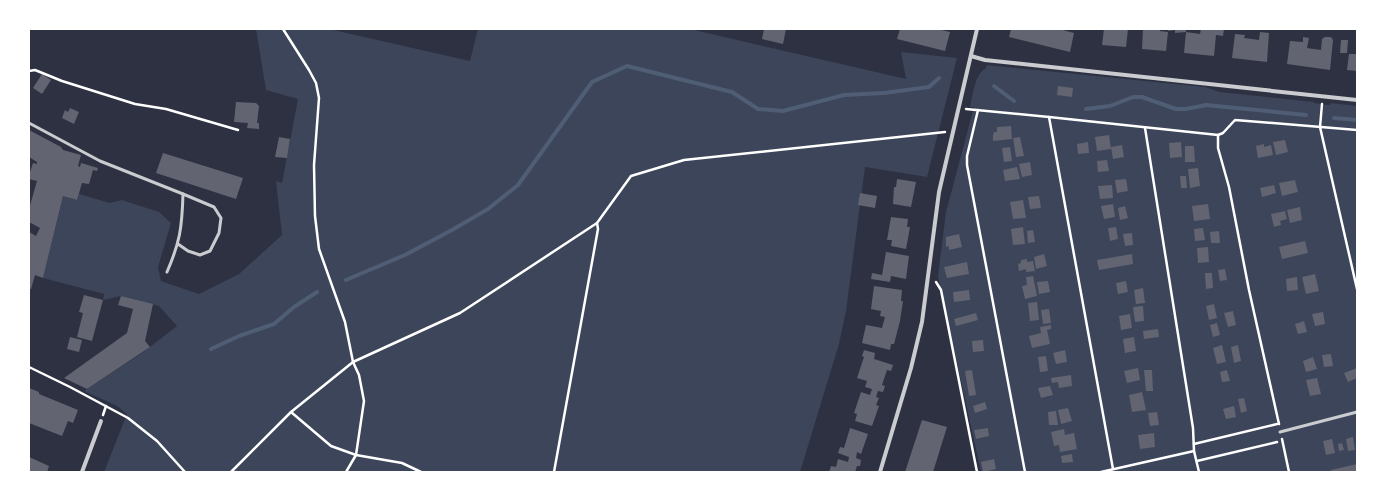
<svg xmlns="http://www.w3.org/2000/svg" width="1386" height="501" font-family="'PT Sans',sans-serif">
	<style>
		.green { fill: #3c4559 }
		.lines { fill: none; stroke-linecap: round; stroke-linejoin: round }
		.stream { stroke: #4f5d75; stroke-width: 4 }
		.building { fill: #626471 }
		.path { stroke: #fff; stroke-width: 2.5 }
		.service { stroke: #caccd0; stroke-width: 3 }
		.minor { stroke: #caccd0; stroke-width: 4 }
	</style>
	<rect width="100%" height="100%" fill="#2d3142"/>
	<g class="green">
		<path d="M256 29H329L470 61 478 29H690L906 79 901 52 957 58 927 177 865 167 846 311 839 344 800 472H104L127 414 117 406 84 391 142 353 177 326 159 306 121 296 103 300 104 294 43 278 63 196 77 200 79 194 110 203 122 200 159 212 171 223 158 267 161 281 199 294 239 274 282 235 276 181 282 183 298 99 266 90Z"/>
		<path d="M987 65 1205 87 1220 92 1314 102V103L1321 104 1319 124H1321L1323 105H1330L1331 103 1357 106V472H981L938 276 946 212 974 107H970C973 95 974 75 986 68Z"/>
	</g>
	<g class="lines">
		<g class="stream">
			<path d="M994 86 1014 101"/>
			<path d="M1086 109 1110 106 1133 97H1142L1176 109H1186L1206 105 1306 115"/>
			<path d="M1334 118 1357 120"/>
			<path d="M346 280 405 255 452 230 488 209 518 185 592 82 627 66 732 92 758 109 783 111 844 95 884 93 929 87 939 78"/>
			<path d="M211 349 239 336 274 324 294 307 317 292"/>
		</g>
	</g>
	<g class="building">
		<path d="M764 29H786L783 44 762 39Z"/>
		<path d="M900 29H937L950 32 945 51 897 39Z"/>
		<path d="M1011 29H1059L1074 33 1070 52 1009 37Z"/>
		<path d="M1104 29H1128L1126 47 1102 45Z"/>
		<path d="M1143 29H1160V31L1168 32 1166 51 1142 49Z"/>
		<path d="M1168 29H1186V32L1175 33V30L1168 31Z"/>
		<path d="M1201 29H1224L1223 36 1216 35 1214 56 1184 53 1186 32 1200 34Z"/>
		<path d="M1260 32 1269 33 1267 62 1232 58 1235 34 1245 35 1244 38 1259 40Z"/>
		<path d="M1303 37 1309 38 1307 48 1321 50 1322 39 1325 37H1331L1333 40 1330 70 1287 64 1290 41 1303 42Z"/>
		<path d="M1341 40H1348L1347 53H1340Z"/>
		<path d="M1349 54H1357V71L1347 70Z"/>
		<path d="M42 74 51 80 42 94 33 88Z"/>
		<path d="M1058 86 1073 88 1072 97 1057 95Z"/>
		<path d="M236 102 256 103 259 106 257 123H259V129L247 128 248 123 234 122Z"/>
		<path d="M70 108 79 112 74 124 62 118 65 110 68 112Z"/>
		<path d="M1011 126 1012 139 993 141V135L994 132H997V127Z"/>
		<path d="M29 130 61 147 63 150 81 155 78 166 80 167 81 163 98 168 97 171 93 170 89 184 82 183 77 200 63 196 43 278 35 275 31 289H29V232L36 236 40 228 29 222V209L37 181 29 179V175L33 163 37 164V162L29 157Z"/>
		<path d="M1109 135 1111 149 1097 151 1095 137Z"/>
		<path d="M279 137 290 139 287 158 275 157Z"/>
		<path d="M1020 137 1024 156 1016 157 1013 138Z"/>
		<path d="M1285 140 1288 152 1276 155 1273 142Z"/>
		<path d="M1088 142 1089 153 1078 154 1077 144Z"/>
		<path d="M1181 142 1182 157 1170 158 1169 143Z"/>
		<path d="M1264 144V147L1271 145 1273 155 1258 158 1256 146Z"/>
		<path d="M1122 145 1124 157 1113 159 1111 147Z"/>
		<path d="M1185 146H1194L1195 162H1185Z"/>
		<path d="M1010 147 1012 161 1004 162 1002 148Z"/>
		<path d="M163 153 243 178 236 199 156 173Z"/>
		<path d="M1107 160 1109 171 1098 172 1097 161Z"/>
		<path d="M1030 162 1032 175 1022 177 1019 164Z"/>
		<path d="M1017 167 1020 179 1005 181 1003 170Z"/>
		<path d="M1198 168 1200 186 1190 188 1188 169Z"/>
		<path d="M1180 176H1186L1187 188H1181Z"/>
		<path d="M897 179 916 182 911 207 893 204 894 187H896Z"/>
		<path d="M1126 179 1128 191 1117 193 1115 180Z"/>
		<path d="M1295 180 1298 192 1282 196 1279 183Z"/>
		<path d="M1112 185 1113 198 1100 199 1098 186Z"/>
		<path d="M1274 185 1276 193 1262 197 1260 188Z"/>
		<path d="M860 193 877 196 875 208 858 205Z"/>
		<path d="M1039 196 1041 208 1030 209 1028 197Z"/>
		<path d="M1023 200 1026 218 1013 219 1010 202Z"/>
		<path d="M1113 204 1115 217 1104 219 1101 206Z"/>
		<path d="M1208 204 1210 219 1194 221 1192 206Z"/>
		<path d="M1125 206 1128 218 1120 220 1118 208Z"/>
		<path d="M1300 207 1302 220 1290 223 1287 210Z"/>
		<path d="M1285 211 1287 219 1280 221 1281 225 1274 227 1271 214Z"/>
		<path d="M891 217 908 219 907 227H910L906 249 891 246 892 240H887Z"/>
		<path d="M1023 227 1025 244 1013 245 1011 229Z"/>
		<path d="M1116 227 1118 239 1110 241 1108 228Z"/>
		<path d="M1203 228 1205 240 1195 241 1194 229Z"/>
		<path d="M1033 230 1035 242 1028 243 1027 231Z"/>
		<path d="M1219 231 1220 243H1211L1210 232Z"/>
		<path d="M1132 233 1133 245 1125 246 1123 234Z"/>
		<path d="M959 234 962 247 949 250V246L946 247V237Z"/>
		<path d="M1305 241 1308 253 1282 259 1279 247Z"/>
		<path d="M1208 247 1209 262 1198 263 1197 248Z"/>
		<path d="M886 252 909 256 906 279 891 276 890 282 871 279 872 273 882 275Z"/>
		<path d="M1044 254 1047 266 1036 269 1034 257Z"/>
		<path d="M1132 254 1133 264 1099 270 1097 260Z"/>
		<path d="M1027 259V262L1033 261 1035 271 1026 272V269L1019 271 1018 264 1021 263V260Z"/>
		<path d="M967 262 969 274 947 278 944 267Z"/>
		<path d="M1225 269 1227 280 1220 281 1218 270Z"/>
		<path d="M1205 273H1212L1213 288 1206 289Z"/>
		<path d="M1315 274 1319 291 1306 294 1302 277Z"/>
		<path d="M1033 276 1037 296 1025 299 1022 286 1027 285 1026 277Z"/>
		<path d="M1297 277 1298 290 1287 291 1286 279Z"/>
		<path d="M1048 281 1050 292 1039 294 1037 282Z"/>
		<path d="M1126 281 1128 292 1118 294 1116 283Z"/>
		<path d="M874 286 902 290 901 301H903L900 321 894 344H891L890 350 862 343 866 325 882 328 885 317 880 316 881 311 871 309Z"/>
		<path d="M1143 288 1145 303 1136 304 1134 290Z"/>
		<path d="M969 290 970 300 954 302 953 292Z"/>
		<path d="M84 295 103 300 92 341 77 337 83 313 79 312Z"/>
		<path d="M121 296 153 304 145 341 150 347 87 389 64 378 127 333 133 309 118 305Z"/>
		<path d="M1037 302 1039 320 1030 321 1028 303Z"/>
		<path d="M1214 304 1217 318 1209 320 1206 306Z"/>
		<path d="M1143 306 1144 321 1135 322 1133 307Z"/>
		<path d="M1049 309 1051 323 1043 324 1041 310Z"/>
		<path d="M1233 311 1236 325 1228 327 1224 313Z"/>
		<path d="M1323 312 1325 324 1315 326 1312 314Z"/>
		<path d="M976 313 978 320 956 326 954 319Z"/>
		<path d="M1130 314 1132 328 1121 330 1119 316Z"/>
		<path d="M1304 321 1307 332 1298 334 1295 324Z"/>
		<path d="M1217 323 1220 335 1213 337 1210 325Z"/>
		<path d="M1051 325V329L1047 330 1050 344 1032 348 1029 336 1041 333 1040 327Z"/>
		<path d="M1158 329 1159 337 1144 339 1143 331Z"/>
		<path d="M70 337 82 340 79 352 67 349Z"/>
		<path d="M1134 337 1136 351 1125 353 1123 339Z"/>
		<path d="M983 340 984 351 973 352 972 341Z"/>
		<path d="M1222 345 1226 362 1217 364 1213 348Z"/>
		<path d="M1238 345 1241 361 1234 363 1231 347Z"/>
		<path d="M864 350 875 353 874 359 893 365 891 371 887 370 882 385 885 386 883 392 878 391 876 397 879 398 876 405 879 406 872 426 855 421 857 414 854 413 861 392 870 395 872 389 865 387 867 381 857 378 864 357 862 356Z"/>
		<path d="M1065 350 1067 362 1056 364 1053 353Z"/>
		<path d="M1331 354 1333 366 1324 367 1322 355Z"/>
		<path d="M1046 356 1048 371 1040 372 1038 357Z"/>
		<path d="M1313 357 1317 369 1306 372 1303 361Z"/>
		<path d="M1138 368 1140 380 1127 383 1124 371Z"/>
		<path d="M1357 368V378L1348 382 1344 373Z"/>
		<path d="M972 370 976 395 969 396 965 371Z"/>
		<path d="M1144 370H1152L1153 391H1146Z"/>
		<path d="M1227 370 1230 381 1222 382 1220 372Z"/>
		<path d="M1071 375 1072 386 1059 388 1058 382 1052 383 1051 378Z"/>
		<path d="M1317 378 1321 394 1310 396 1306 380Z"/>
		<path d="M1050 386 1053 395 1041 398 1038 388Z"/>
		<path d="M29 388 39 392V394L78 410 73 423 68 421 62 436 29 423Z"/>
		<path d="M1142 392 1146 410 1132 412 1129 395Z"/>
		<path d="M1244 398 1247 411 1241 413 1238 399Z"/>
		<path d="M985 402 987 409 975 413 973 406Z"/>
		<path d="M1234 406 1236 417 1226 419 1223 409Z"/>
		<path d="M1068 408 1072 421 1061 424 1058 410Z"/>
		<path d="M1056 411 1058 425H1049L1048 412Z"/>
		<path d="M1157 412 1159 425 1150 426 1148 413Z"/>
		<path d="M922 420 947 427 933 472H905Z"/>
		<path d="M850 428 868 434 861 454 857 452 856 458 861 460 860 466H857L855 472H829L831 466 836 467 838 459 848 462 849 457 838 453 840 447 844 448Z"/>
		<path d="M988 428 989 436 976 439 974 430Z"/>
		<path d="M1064 429 1065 435 1074 433 1077 449 1060 452 1059 445 1054 446 1051 432Z"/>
		<path d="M1154 433 1155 447 1140 449 1138 435Z"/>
		<path d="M1353 437 1355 450 1348 451 1346 439Z"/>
		<path d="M1332 439 1335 453 1326 455 1323 441Z"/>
		<path d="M1342 443 1344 450 1339 451 1338 444Z"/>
		<path d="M1072 454 1073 462 1062 463 1061 456Z"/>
		<path d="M29 457 49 466 47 472H29Z"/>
		<path d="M994 459 996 469 983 472 981 462Z"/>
		<path d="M1357 464V472H1331V470Z"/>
	</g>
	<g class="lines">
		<g class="path">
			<path d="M283 29 309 70 316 83 319 98 314 165 315 216 319 249 345 322 353 362 359 375 364 401 356 455 402 463 421 472"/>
			<path d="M29 71 35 70 62 81 135 104 166 109 238 130"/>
			<path d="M1322 104 1320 127 1357 289"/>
			<path d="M966 109 1049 117"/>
			<path d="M978 110 967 156V165L1025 472"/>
			<path d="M1145 128 1193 428 1194 451 1199 472"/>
			<path d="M1218 135V148L1229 187 1249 290 1279 424"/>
			<path d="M936 282 941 290 977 472"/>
			<path d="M29 367 70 387 128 418 157 441 185 472"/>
			<path d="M291 412 331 446 356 455 346 472"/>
			<path d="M103 415 106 406"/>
			<path d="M1282 439 1289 472"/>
			<path d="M1194 444 1277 424"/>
			<path d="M1197 461 1277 442"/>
			<path d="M1113 469 1049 117 1218 135 1223 133 1235 120 1357 130"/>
			<path d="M231 472 291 412 353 362 460 313 597 223"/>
			<path d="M554 472 598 229 597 223 631 176 684 160 945 132"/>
			<path d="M1101 472 1194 451"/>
		</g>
		<g class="service">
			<path d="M29 123 100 161 183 194C182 228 180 242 167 272"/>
			<path d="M178 244 188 251 200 255 210 251 219 233 221 218 214 207 183 194"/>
			<path d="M1280 432 1357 412"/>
		</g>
		<g class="minor">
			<path d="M971 56 985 60 1357 100"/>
			<path d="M82 472 101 421"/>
			<path d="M880 472 911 368 922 322 939 192 977 29"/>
		</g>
	</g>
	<rect width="1386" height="501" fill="none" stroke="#ffffff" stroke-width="60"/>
</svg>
